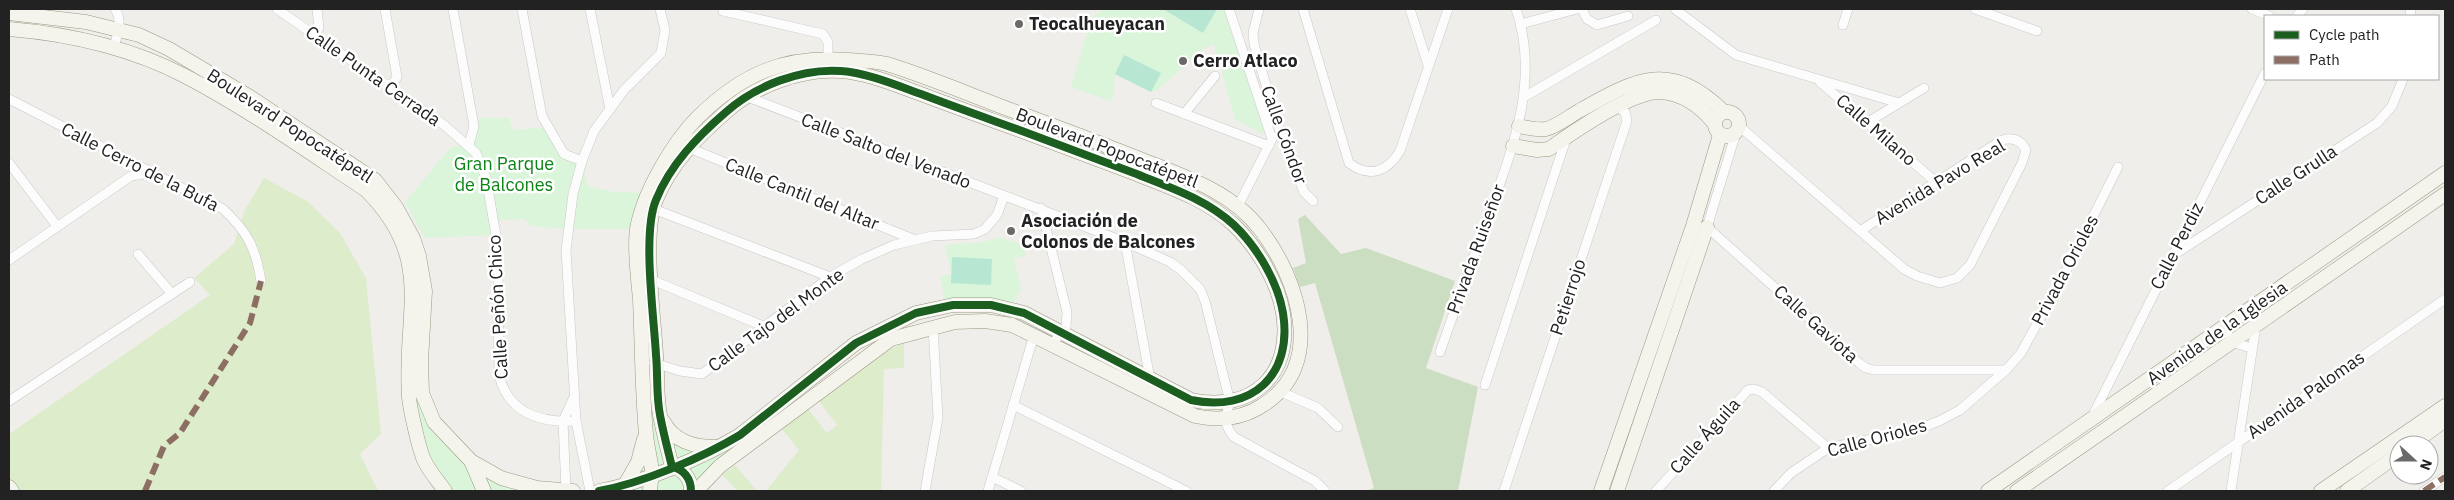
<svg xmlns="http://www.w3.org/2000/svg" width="2454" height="500" font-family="'IBM Plex Sans',sans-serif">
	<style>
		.grass { fill: #ddeccb }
		.forest { fill: #cbdec1 }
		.park { fill: #daf5da }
		.pitch { fill: #b7e6d2 }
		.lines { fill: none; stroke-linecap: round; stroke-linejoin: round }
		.street-casing { stroke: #c9c8c7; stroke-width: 10 }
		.secondary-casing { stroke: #999a82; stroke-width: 15 }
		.street { stroke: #fdfcfc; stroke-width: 9 }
		.secondary { stroke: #f4f4ed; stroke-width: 14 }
		.quiet { stroke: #8d6e63; stroke-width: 6; stroke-dasharray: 12 6; stroke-linecap: butt }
		.cycleway-casing { stroke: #fff; stroke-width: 11 }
		.cycleway { stroke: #1b5e20; stroke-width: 8 }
		.poi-dot { fill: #6a6968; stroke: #fff; stroke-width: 2 }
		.labels { text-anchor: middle; stroke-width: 5; stroke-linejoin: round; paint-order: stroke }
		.poi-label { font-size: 18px; font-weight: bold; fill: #222; stroke: #fff; text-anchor: start }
		.street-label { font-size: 18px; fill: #222; stroke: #fff }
		.park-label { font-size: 18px; fill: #0c8416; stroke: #fff }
	</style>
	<rect width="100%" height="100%" fill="#f0eeeb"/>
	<g class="grass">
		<path d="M264 178 307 201 340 233 366 278 381 434 360 454 378 491H9V434L210 295 194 278 234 244 244 212Z"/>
		<path d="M904 343V368L884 369 881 491H766L799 450 781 428 807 408 827 433 837 425 819 401 868 359Z"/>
		<path d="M735 465 757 491H738L722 475Z"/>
	</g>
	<path class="forest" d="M1305 215 1341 254 1366 248 1455 281 1426 368 1478 387 1458 491H1366L1374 488 1315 283 1300 287 1293 268 1306 263 1298 219Z"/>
	<g class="park">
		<path d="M1104 9H1224L1235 24 1268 136 1235 120 1214 44 1205 48 1157 90 1151 92 1115 74 1114 93 1111 101 1071 87 1091 18Z"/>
		<path d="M481 118H509L513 130 548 127 564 154 582 161 588 186 614 192 649 193 637 229H569L531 226 524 219 499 220 495 235 425 238 405 202 451 147 469 145 474 126Z"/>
		<path d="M998 237 1024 245 1026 256 1014 258 1021 288 1008 315 969 308 947 311 940 276 951 274 945 245 984 242Z"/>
		<path d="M644 361 656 367 669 432 703 448 750 435 695 491H601L615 488 641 455Z"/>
		<path d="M411 372 434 422 471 461 535 491H445L423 459Z"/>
	</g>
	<g class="pitch">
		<path d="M1163 9H1217L1203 33Z"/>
		<path d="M1124 55 1161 73 1151 92 1115 74Z"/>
		<path d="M952 257 992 259 991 285 951 283Z"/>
	</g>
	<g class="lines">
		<defs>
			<g id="street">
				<path d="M277 9 444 125 476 153 486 178 496 235 498 270 499 375C508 413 540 423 576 421"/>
				<path d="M453 9 474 126 469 145"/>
				<path d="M522 9 542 116 564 154 582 161"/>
				<path d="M590 9 610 109"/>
				<path d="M1229 9 1272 139"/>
				<path d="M1259 9 1253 33 1254 44 1278 126 1304 192 1313 201"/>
				<path d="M1303 9 1349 163C1370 179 1388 171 1400 151L1448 9"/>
				<path d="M1410 9 1428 65"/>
				<path d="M1582 9 1587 19 1597 25 1628 16"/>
				<path d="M1675 9 1736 55 1899 103"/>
				<path d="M1975 9 2037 31"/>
				<path d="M2252 9 2269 16"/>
				<path d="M723 11 823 34 828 42V58"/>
				<path d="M2297 16 2303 9"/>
				<path d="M2410 16 2411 9"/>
				<path d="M1521 24 1577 9"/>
				<path d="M1843 25 1848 9"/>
				<path d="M309 31H317L319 28 317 9"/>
				<path d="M113 48C118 34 123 22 115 9"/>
				<path d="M1820 82 1937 183"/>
				<path d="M382 84H393L397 77 385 9"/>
				<path d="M745 96 1125 242 1170 262 1181 270 1200 289 1205 301 1230 402C1225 417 1223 424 1234 437L1315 481 1325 491"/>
				<path d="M1524 97 1656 20"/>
				<path d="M9 99 223 209C248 232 256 249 261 281"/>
				<path d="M1156 103 1269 146"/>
				<path d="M1184 114 1215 76"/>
				<path d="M1868 122 1924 88"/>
				<path d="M1739 126 1904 269 1917 276 1940 283 1957 278 1970 265 2022 163 2026 150C2021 140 2013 137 2002 140L1860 231"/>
				<path d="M1736 133 1707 227 1859 363 1866 368 1874 370H2006"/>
				<path d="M689 148 915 240"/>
				<path d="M9 163 57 226"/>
				<path d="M1238 206 1271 141"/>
				<path d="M651 208 830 277"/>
				<path d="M1041 208 1067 312 1066 327 1052 344"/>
				<path d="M1125 242 1150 379"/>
				<path d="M138 254 172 294"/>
				<path d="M2172 256 2377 123 2392 106 2403 79"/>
				<path d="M9 260 131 176 150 173"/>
				<path d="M652 280 763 326"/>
				<path d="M2224 328 2232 342 2251 348"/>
				<path d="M1440 352C1455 309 1470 266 1486 222 1511 153 1541 82 1516 9"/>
				<path d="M654 363 680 371 702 374 830 277 862 259 894 245 932 236 974 234 985 229 997 215 1004 196"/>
				<path d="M1485 385 1567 136"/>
				<path d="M1281 392 1318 408 1338 427"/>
				<path d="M9 401 190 282"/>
				<path d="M1013 405 1186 491"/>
				<path d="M2092 417 2265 73"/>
				<path d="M992 477 1021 491"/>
				<path d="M566 491 563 421 573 399"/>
				<path d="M590 491 576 421 566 250 573 194 582 161 594 131 624 90 661 53 665 30 660 9"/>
				<path d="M925 491 938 418 933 326"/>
				<path d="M988 491 1034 335"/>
				<path d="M1504 491 1627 121 1625 112 1617 107"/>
				<path d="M1656 491 1748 390 1754 389 1762 392 1828 448"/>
				<path d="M1774 491 1791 473 1828 448 1916 430 1939 421 1960 410 2006 370 2021 353 2068 267 2118 167"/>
				<path d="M2168 491 2445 299"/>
				<path d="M2231 491 2256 325 2249 310"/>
				<path d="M2424 491 2445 477"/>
			</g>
			<g id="secondary">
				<path d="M9 13 86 22 139 35 169 49 250 97 375 180 396 207 413 238 419 256 425 291 421 361 422 393 434 422 471 461 501 478 537 488 573 491"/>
				<path d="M9 29C69 34 131 48 185 76 248 109 307 151 366 190 436 260 403 312 409 397 410 409 419 449 424 460 429 471 438 481 445 491"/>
				<circle cx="1727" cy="124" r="12"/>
				<path d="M1519 126C1527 128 1537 130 1546 129 1556 127 1570 116 1579 111 1636 79 1670 59 1724 112"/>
				<path d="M1513 146 1537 150 1549 149C1573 132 1633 90 1662 92 1683 94 1701 107 1714 123"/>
				<path d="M663 421C674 442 694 447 717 447"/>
				<path d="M2411 445 2445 420"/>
				<path d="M471 461 484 491"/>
				<path d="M626 483 638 462 644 439"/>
				<path d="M9 487 12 491"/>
				<path d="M599 491C642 483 702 458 740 435L856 343 916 313 953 305H991L1024 313 1191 400C1252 413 1293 375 1283 313 1278 282 1257 247 1234 225 1206 199 1169 187 1134 173 1097 159 1060 145 1022 131 989 119 955 107 921 94 896 85 868 73 841 71 801 68 755 86 726 112 697 137 670 165 656 200 642 233 654 317 656 355 658 375 656 395 660 415 663 432 668 450 672 467 684 469 691 479 691 491"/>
				<path d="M650 491C650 485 652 478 652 472 651 460 647 447 646 434 642 390 642 344 640 299 638 278 634 249 637 229 643 193 673 142 698 117 743 73 785 55 848 60 861 61 875 61 887 64 932 78 975 97 1019 113 1060 128 1100 143 1140 159 1183 176 1231 191 1260 229 1298 278 1327 365 1263 405 1242 419 1219 421 1195 416L1012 325 985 321 955 322 891 339 720 466 696 491"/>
				<path d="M1601 491 1693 226 1720 135"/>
				<path d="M1617 491 1707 227"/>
				<path d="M1988 491 2445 173"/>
				<path d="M2017 491 2445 194"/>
				<path d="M2321 491 2445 406"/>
				<path d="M2347 491 2399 454"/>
			</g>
		</defs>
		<use href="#street" class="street-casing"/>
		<use href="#secondary" class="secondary-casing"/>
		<use href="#street" class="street"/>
		<use href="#secondary" class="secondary"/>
		<g class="quiet">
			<path d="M145 491 164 446 180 433 250 323 261 281"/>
			<path d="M2424 491 2445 477"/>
		</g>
		<defs>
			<path id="cycleway" d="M599 491C642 483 702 458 740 435L856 343 916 313 953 305H991L1024 313 1191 400C1252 413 1293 375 1283 313 1278 282 1257 247 1234 225 1206 199 1169 187 1134 173 1097 159 1060 145 1022 131 989 119 955 107 921 94 896 85 868 73 841 71 801 68 755 86 726 112 697 137 670 165 656 200 642 233 654 317 656 355 658 375 656 395 660 415 663 432 668 450 672 467 684 469 691 479 691 491"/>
		</defs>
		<use href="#cycleway" class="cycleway-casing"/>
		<use href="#cycleway" class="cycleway"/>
	</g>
	<g class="poi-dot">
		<circle cx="1019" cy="24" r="5"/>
		<circle cx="1183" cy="61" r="5"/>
		<circle cx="1011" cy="231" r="5"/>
	</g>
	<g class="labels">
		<g class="poi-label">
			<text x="1029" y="30">Teocalhueyacan</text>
			<text x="1193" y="67">Cerro Atlaco</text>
			<text x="1021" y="227">Asociación de<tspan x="1021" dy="21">Colonos de Balcones</tspan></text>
		</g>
		<g class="street-label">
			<text transform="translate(373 76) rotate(35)" y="6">Calle Punta Cerrada</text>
			<text transform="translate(290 126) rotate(33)" y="6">Boulevard Popocatépetl</text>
			<text transform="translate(1876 130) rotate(41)" y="6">Calle Milano</text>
			<text transform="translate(1284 135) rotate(70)" y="6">Calle Cóndor</text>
			<text transform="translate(1107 148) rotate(21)" y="6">Boulevard Popocatépetl</text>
			<text transform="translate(886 151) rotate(21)" y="6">Calle Salto del Venado</text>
			<text transform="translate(140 167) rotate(27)" y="6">Calle Cerro de la Bufa</text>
			<text transform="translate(2296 175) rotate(-33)" y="6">Calle Grulla</text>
			<text transform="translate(1940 182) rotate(-31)" y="6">Avenida Pavo Real</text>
			<text transform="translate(802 194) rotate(22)" y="6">Calle Cantil del Altar</text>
			<text transform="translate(2177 246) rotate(-63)" y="6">Calle Perdiz</text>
			<text transform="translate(1476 249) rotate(-70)" y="6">Privada Ruiseñor</text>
			<text transform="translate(2065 270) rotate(-62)" y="6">Privada Orioles</text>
			<text transform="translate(1568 297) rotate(-72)" y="6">Petierrojo</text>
			<text transform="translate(498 307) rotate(-93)" y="6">Calle Peñón Chico</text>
			<text transform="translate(776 320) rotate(-36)" y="6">Calle Tajo del Monte</text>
			<text transform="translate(1816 324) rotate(42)" y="6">Calle Gaviota</text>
			<text transform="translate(2217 333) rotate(-35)" y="6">Avenida de la Iglesia</text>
			<text transform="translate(2306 395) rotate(-35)" y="6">Avenida Palomas</text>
			<text transform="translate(1705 436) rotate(-48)" y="6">Calle Águila</text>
			<text transform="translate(1877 438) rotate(-15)" y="6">Calle Orioles</text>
		</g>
		<g class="park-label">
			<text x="504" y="170">Gran Parque<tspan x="504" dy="21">de Balcones</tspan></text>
		</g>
	</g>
	<rect width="2454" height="500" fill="none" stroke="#222222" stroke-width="20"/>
	<rect x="2264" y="15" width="175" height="65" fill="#ffffff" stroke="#a7a7a7"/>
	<rect x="2274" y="31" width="25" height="8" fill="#1b5e20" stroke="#a7a7a7"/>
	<text x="2309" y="40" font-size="15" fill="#222222">Cycle path</text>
	<rect x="2274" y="56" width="25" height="8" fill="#8d6e63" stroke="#a7a7a7"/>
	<text x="2309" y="65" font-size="15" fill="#222222">Path</text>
	<g transform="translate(2414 460) rotate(111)"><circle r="24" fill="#ffffff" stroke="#a7a7a7"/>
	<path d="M0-4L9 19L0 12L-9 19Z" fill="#6a6968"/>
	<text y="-8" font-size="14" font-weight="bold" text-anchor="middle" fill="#222222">N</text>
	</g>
</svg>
